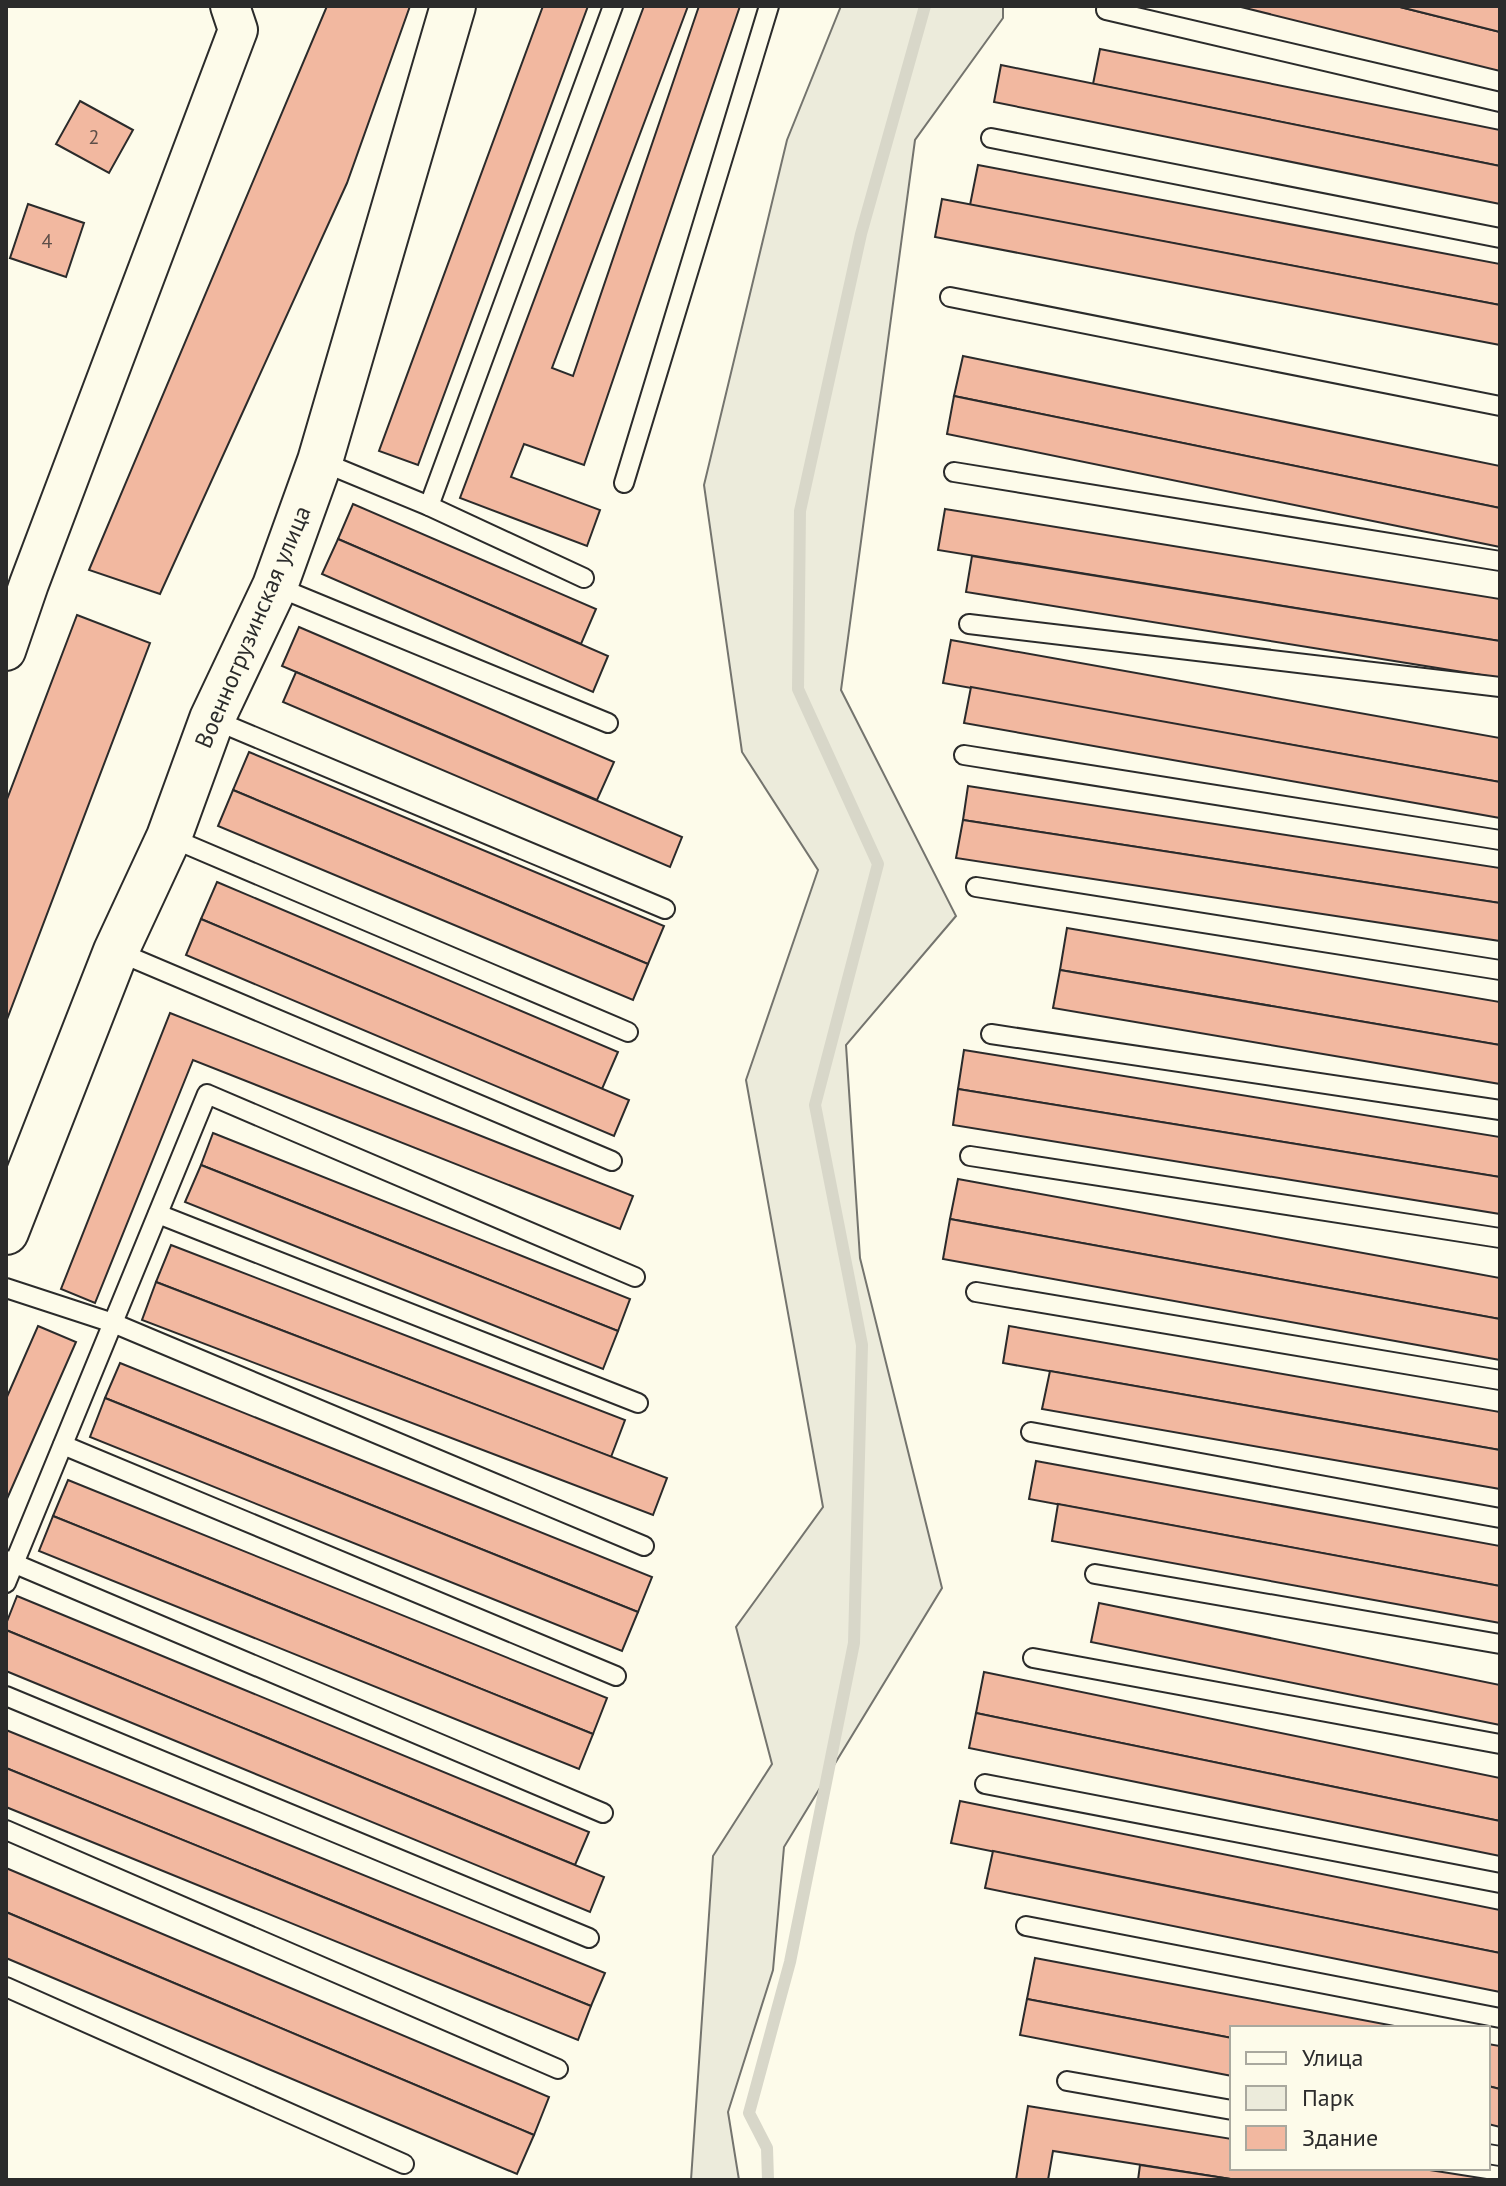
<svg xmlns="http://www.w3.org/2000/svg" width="1506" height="2186" font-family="'PT Sans',sans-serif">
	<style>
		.green { fill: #ecebdb; stroke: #74746e; stroke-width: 2 }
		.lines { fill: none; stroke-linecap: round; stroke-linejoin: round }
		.stream { stroke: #d8d7c9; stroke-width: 12 }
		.building { fill: #f2b8a0; stroke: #2b2b2b; stroke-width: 2 }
		.lane-casing { stroke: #2b2b2b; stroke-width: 22 }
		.street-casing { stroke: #2b2b2b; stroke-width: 42 }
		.secondary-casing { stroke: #2b2b2b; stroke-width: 48 }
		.lane { stroke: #fdfbea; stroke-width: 18 }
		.street { stroke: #fdfbea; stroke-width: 38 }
		.secondary { stroke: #fdfbea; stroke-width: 44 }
		.labels { text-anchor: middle; stroke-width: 6; stroke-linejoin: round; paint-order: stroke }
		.number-label { font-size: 20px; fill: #5d4e48 }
		.street-label { font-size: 24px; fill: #2b2b2b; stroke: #fdfbea }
	</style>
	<rect width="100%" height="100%" fill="#fdfbea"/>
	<path class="green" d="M841 6H1003V18L915 140 841 690 956 916 846 1045 860 1258 942 1588 784 1847 773 1970 728 2112 739 2180H691L713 1856 772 1764 736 1627 823 1507 746 1080 818 870 742 752 704 485 787 140Z"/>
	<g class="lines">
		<path class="stream" d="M768 2180 767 2148 749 2113 790 1962 854 1643 862 1345 815 1105 878 864 798 689 800 511 861 234 925 6"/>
	</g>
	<g class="building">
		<path d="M327 6H410L347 183 160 594 89 570Z"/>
		<path d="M543 6H588L418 465 379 451Z"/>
		<path d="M644 6H688L552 368 573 376 699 6H740L584 465 524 444 511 477 600 510 587 546 460 498Z"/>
		<path d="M1237 6H1396L1500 32V71Z"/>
		<path d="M1396 6H1500V32Z"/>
		<path d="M1100 49 1500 130V166L1093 84Z"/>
		<path d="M1001 65 1500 166V204L994 102Z"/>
		<path d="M80 101 133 130 109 173 56 144Z"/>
		<path d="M978 165 1500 264V305L970 205Z"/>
		<path d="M942 199 1500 305V345L935 237Z"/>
		<path d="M28 204 84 223 66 277 10 258Z"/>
		<path d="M963 356 1500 466V508L954 396Z"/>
		<path d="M954 396 1500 508V547L947 434Z"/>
		<path d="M353 504 596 609 581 644 338 539Z"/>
		<path d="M945 509 1500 599V641L938 550Z"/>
		<path d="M338 539 608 656 593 692 322 574Z"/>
		<path d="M972 556 1500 641V678L966 592Z"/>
		<path d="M77 615 150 643 6 1022V802Z"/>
		<path d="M299 627 614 762 597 800 282 666Z"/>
		<path d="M951 640 1500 738V782L943 683Z"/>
		<path d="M296 672 682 837 670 867 283 702Z"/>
		<path d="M971 687 1500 782V818L964 723Z"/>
		<path d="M249 752 664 926 648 964 233 790Z"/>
		<path d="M968 786 1500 868V903L963 820Z"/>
		<path d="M233 790 648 964 633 1000 218 826Z"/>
		<path d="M963 820 1500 903V941L956 858Z"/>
		<path d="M217 882 618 1052 602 1089 201 919Z"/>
		<path d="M201 919 629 1100 614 1136 186 955Z"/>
		<path d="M1067 928 1500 1002V1045L1060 970Z"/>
		<path d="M1060 970 1500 1045V1084L1053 1008Z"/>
		<path d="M170 1013 633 1196 620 1229 193 1060 95 1303 61 1289Z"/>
		<path d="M964 1050 1500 1137V1177L958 1089Z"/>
		<path d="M958 1089 1500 1177V1214L953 1125Z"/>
		<path d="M213 1133 630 1299 618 1331 201 1165Z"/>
		<path d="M201 1165 618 1331 603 1369 185 1202Z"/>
		<path d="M958 1179 1500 1278V1319L950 1219Z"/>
		<path d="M950 1219 1500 1319V1360L943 1259Z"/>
		<path d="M171 1245 625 1420 611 1457 156 1282Z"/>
		<path d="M156 1282 667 1478 653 1515 142 1320Z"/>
		<path d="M38 1326 76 1342 6 1501V1399Z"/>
		<path d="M1009 1326 1500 1412V1450L1003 1363Z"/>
		<path d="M120 1363 652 1577 638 1612 105 1398Z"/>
		<path d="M1050 1371 1500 1450V1489L1042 1409Z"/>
		<path d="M105 1398 638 1612 622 1651 90 1437Z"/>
		<path d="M1036 1461 1500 1546V1586L1029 1499Z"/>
		<path d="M68 1480 607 1698 593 1734 53 1516Z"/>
		<path d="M1058 1504 1500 1586V1623L1052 1541Z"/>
		<path d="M53 1516 593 1734 579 1769 39 1551Z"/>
		<path d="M17 1596 589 1832 575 1865 6 1630V1624Z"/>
		<path d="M1099 1603 1500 1685V1725L1091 1642Z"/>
		<path d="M6 1630 604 1877 590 1912 6 1671Z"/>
		<path d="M984 1672 1500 1778V1821L976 1713Z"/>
		<path d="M976 1713 1500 1821V1856L969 1748Z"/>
		<path d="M6 1730 605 1973 591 2006 6 1768Z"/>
		<path d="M6 1768 591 2006 578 2040 6 1807Z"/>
		<path d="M960 1801 1500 1910V1953L951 1843Z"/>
		<path d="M993 1851 1500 1953V1992L985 1888Z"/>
		<path d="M6 1868 549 2097 534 2135 6 1912Z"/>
		<path d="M6 1912 534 2135 517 2174 6 1958Z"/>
		<path d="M1035 1958 1405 2028H1232V2038L1027 1999Z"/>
		<path d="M1027 1999 1232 2038V2076L1020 2035Z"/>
		<path d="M1488 2044 1500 2046V2089L1488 2086Z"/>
		<path d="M1488 2086 1500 2089V2127L1488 2124Z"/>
		<path d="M1028 2106 1232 2139V2168H1417L1493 2180H1237L1053 2151 1048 2180H1016Z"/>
		<path d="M1140 2165 1237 2180H1138Z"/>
	</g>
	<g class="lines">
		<defs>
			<g id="lane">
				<path d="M1106 10 1500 102"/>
				<path d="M991 138 1500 238"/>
				<path d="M950 297 1500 406"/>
				<path d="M320 461 429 506 584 578"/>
				<path d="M954 472 1500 561"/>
				<path d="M624 483 769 6"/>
				<path d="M429 506 613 6"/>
				<path d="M275 586 608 723"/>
				<path d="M969 624 1500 687"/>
				<path d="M212 719 665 909"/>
				<path d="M964 755 1500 840"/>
				<path d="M169 837 628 1032"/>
				<path d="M976 887 1500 970"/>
				<path d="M116 951 612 1161"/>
				<path d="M991 1034 1500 1110"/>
				<path d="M970 1156 1500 1238"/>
				<path d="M158 1214 638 1403"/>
				<path d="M6 1288 113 1323 644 1546"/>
				<path d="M976 1292 1500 1380"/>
				<path d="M1031 1432 1500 1518"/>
				<path d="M63 1445 616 1676"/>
				<path d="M6 1560 603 1813"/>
				<path d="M1095 1574 1500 1644"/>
				<path d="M6 1583 207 1094 635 1277"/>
				<path d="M1033 1658 1500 1744"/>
				<path d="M6 1696 589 1938"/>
				<path d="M985 1784 1500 1883"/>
				<path d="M6 1830 558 2069"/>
				<path d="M1026 1926 1500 2018"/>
				<path d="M6 1987 404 2164"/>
				<path d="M1067 2081 1232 2110"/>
				<path d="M1488 2154 1500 2156"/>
			</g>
			<path id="street" d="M6 651 29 584 238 30 230 6"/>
			<path id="secondary" d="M6 1232 116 951 169 837 212 719 275 586 320 461 453 6"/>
		</defs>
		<use href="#lane" class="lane-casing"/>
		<use href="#street" class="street-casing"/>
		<use href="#secondary" class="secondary-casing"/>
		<use href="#lane" class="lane"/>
		<use href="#street" class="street"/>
		<use href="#secondary" class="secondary"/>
	</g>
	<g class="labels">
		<g class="number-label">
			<text x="94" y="144">2</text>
			<text x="47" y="248">4</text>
		</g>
		<g class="street-label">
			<text transform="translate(253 627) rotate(-67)" y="8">Военногрузинская улица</text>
		</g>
	</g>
	<rect width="1506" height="2186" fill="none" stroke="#2b2b2b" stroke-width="16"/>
	<rect x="1230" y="2026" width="260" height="144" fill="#fdfbea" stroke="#a9a89e" stroke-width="2"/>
	<rect x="1246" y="2052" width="40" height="12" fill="#fdfbea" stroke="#a9a89e" stroke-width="2"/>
	<text x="1302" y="2066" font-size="24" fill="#2b2b2b">Улица</text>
	<rect x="1246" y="2086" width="40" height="24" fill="#ecebdb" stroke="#a9a89e" stroke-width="2"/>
	<text x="1302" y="2106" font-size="24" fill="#2b2b2b">Парк</text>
	<rect x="1246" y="2126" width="40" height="24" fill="#f2b8a0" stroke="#a9a89e" stroke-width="2"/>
	<text x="1302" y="2146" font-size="24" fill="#2b2b2b">Здание</text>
</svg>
